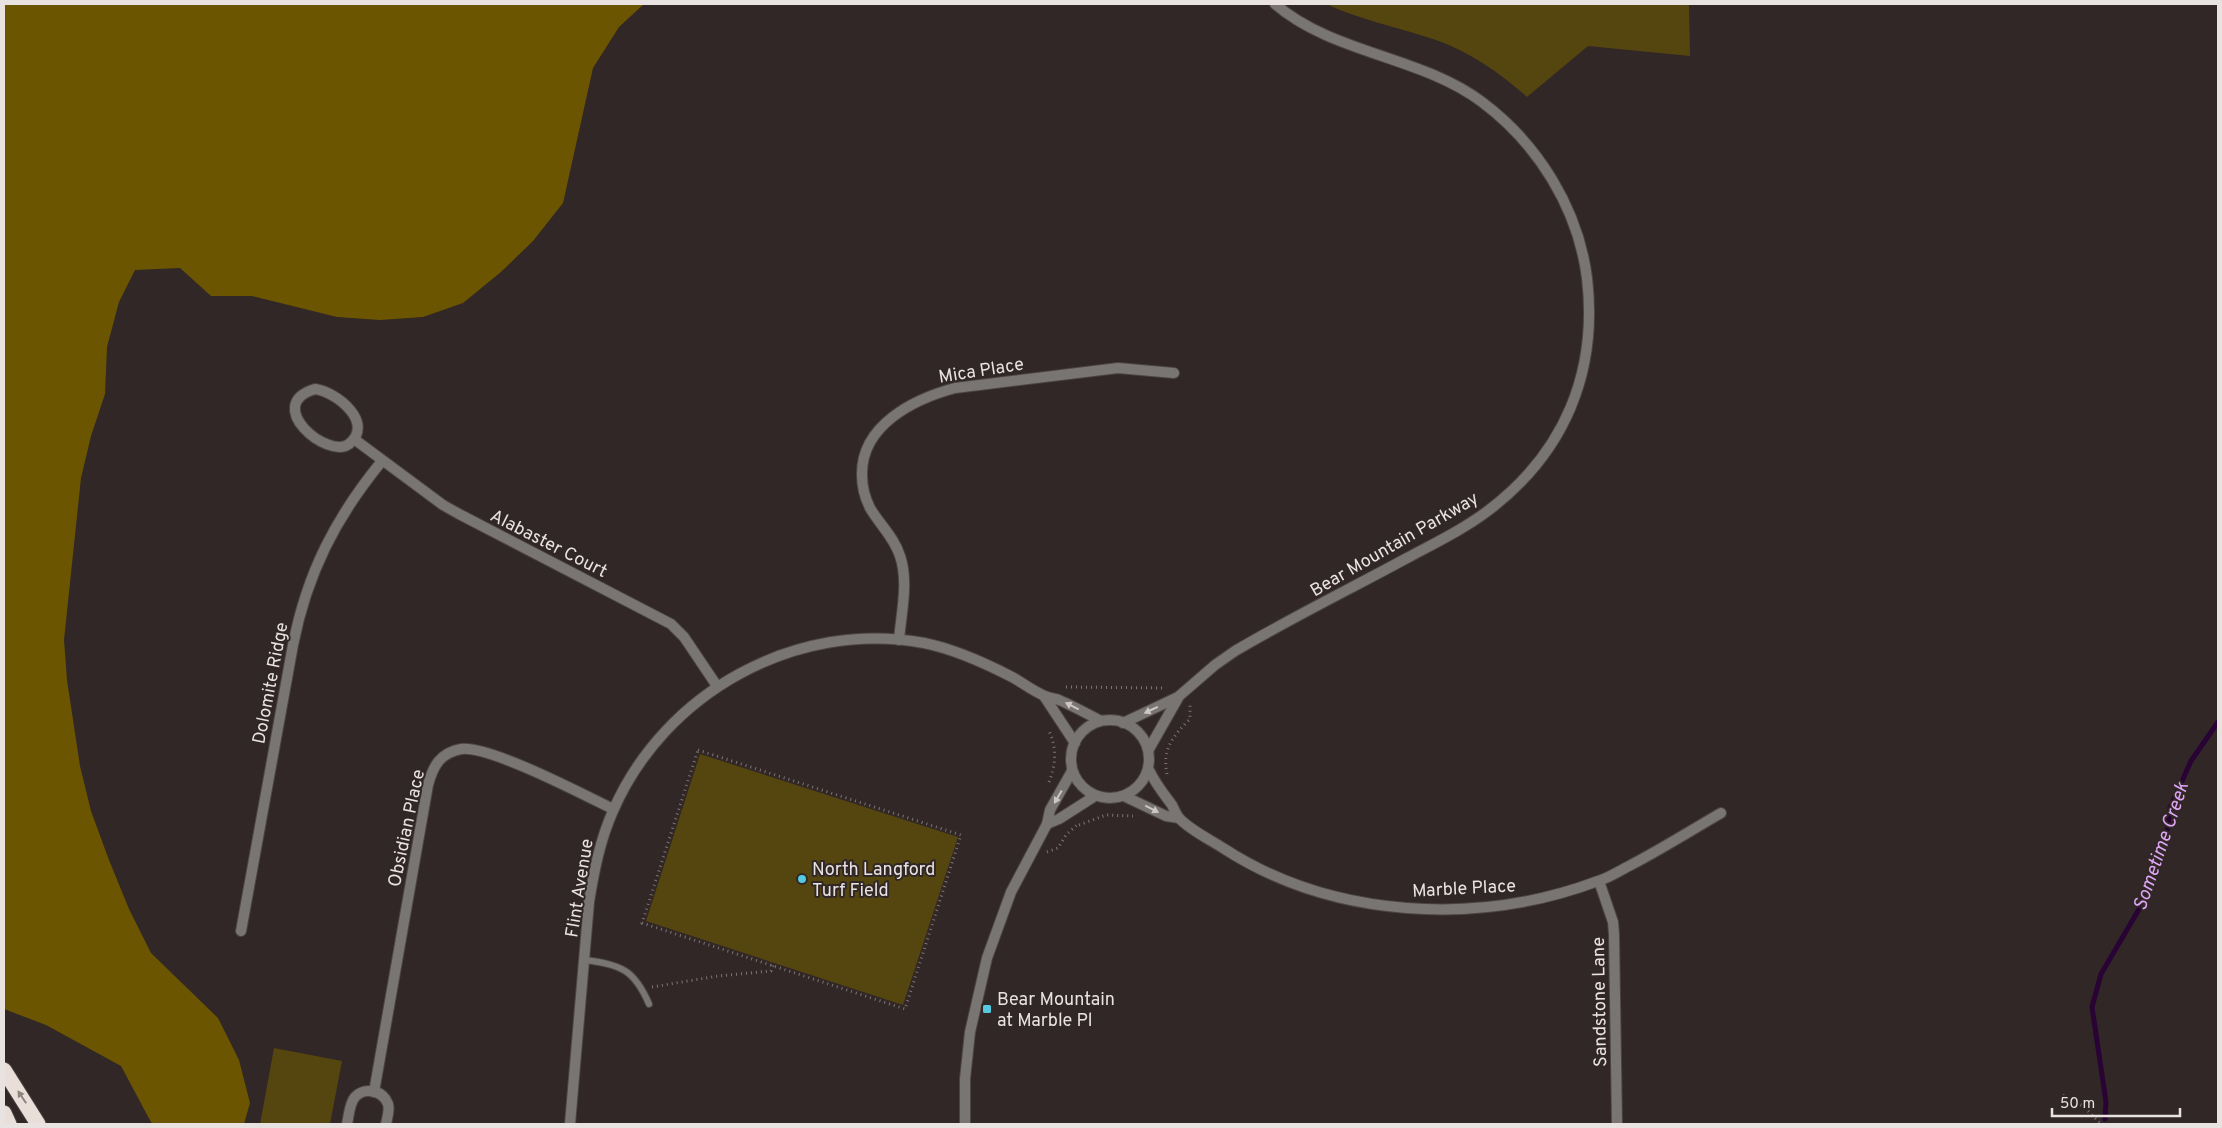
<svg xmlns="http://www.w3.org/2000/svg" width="2222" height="1128" font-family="Overpass,sans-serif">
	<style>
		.green { fill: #55450f }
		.forest { fill: #6b5501 }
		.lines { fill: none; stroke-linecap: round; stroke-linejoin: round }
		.stream { stroke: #280334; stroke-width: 5 }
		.service-casing { stroke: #4d4544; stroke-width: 8 }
		.minor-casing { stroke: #4d4544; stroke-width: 12 }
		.tertiary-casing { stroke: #4d4544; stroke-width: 12 }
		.motorway-casing { stroke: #4d4544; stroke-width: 17 }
		.path { stroke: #7d7574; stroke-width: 3; stroke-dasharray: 1 4; stroke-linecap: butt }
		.service { stroke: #797572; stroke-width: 6 }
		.minor { stroke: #797572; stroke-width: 10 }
		.tertiary { stroke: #797572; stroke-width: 10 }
		.motorway { stroke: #eadfd8; stroke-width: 15 }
		.oneway { fill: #ccc7c5 }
		.oneway2 { fill: #8d837f }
		.poi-dot { fill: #56c9e1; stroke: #302726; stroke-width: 2 }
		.labels { text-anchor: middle; stroke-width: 4; stroke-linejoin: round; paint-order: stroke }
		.street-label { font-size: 18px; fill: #e8e2e1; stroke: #302726 }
		.poi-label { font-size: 18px; fill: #e8e2e1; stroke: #302726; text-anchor: start }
		.water-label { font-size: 19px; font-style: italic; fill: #dea6f5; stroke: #302726 }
	</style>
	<rect width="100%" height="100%" fill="#302726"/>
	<g class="green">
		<path d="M1326 4H1689L1690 56 1588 46 1527 97C1500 73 1470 52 1436 40 1400 28 1361 20 1326 4Z"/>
		<path d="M700 754 958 837 903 1005 646 921Z"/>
		<path d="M274 1048 342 1061 330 1124H260Z"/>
	</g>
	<path class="forest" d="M4 4H644L619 27 593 68 563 203 533 241 501 272 463 303 423 317 380 320 337 317 252 296H211L180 268 135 270 119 302 107 347 105 394 91 436 81 478 64 640 67 680 80 766 91 811 109 860 129 909 151 953 218 1018 239 1060 250 1103 244 1124H152L121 1066 46 1025 4 1009Z"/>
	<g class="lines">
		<path class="stream" d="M2105 1119 2106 1102 2092 1007 2101 974 2138 911 2168 827 2170 808 2191 761 2218 722"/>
		<defs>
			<path id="service" d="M585 960C621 965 634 969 649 1004"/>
			<g id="minor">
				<path d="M315 389C337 392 375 423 349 444 328 460 262 405 315 389Z"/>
				<path d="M354 439 443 505 459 514 671 624 684 637 717 686"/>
				<path d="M899 640C901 614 909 582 900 556 894 537 880 525 870 508 865 498 862 486 862 475 861 425 914 399 955 388L1118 368 1174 373"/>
				<path d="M1044 696 1075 743"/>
				<path d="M1149 770C1155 783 1163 793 1172 805 1174 809 1176 814 1179 818 1190 830 1209 839 1223 848 1332 919 1478 926 1598 881 1609 878 1619 871 1629 866 1660 850 1690 831 1721 813"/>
				<path d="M1126 797 1166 816 1179 818"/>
				<path d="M1599 881 1613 922 1614 934 1617 1124"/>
				<path d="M241 931 293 645C307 573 336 517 382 461"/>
				<path d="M374 1092 428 785C433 766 440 753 461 749 489 745 584 795 613 809"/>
				<path d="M347 1124C349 1116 349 1104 355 1097 364 1087 383 1090 388 1104 390 1111 387 1118 386 1124"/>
				<path d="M570 1124 589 902C594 871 600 840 613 811 664 693 796 619 924 643 954 649 985 663 1012 677 1023 683 1033 691 1045 696 1049 698 1054 698 1059 700 1073 706 1086 713 1099 720"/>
			</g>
			<g id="tertiary">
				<circle cx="1110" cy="759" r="39"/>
				<path d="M1123 723 1178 697 1215 665 1235 651C1291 618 1350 589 1407 558 1435 543 1464 529 1489 510 1565 452 1598 372 1587 278 1578 208 1538 144 1482 102 1421 56 1333 54 1275 4"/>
				<path d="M1149 749 1178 698"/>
				<path d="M1047 824 1059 819 1095 796"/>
				<path d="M965 1124V1079L970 1032 987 958 1011 892 1047 824 1050 810 1072 771"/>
			</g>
			<g id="motorway">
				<path d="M4 1070 38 1124"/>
				<path d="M4 1113 9 1124"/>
			</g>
		</defs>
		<use href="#service" class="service-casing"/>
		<use href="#minor" class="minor-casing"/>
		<use href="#tertiary" class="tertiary-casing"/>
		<use href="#motorway" class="motorway-casing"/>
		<g class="path">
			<path d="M1066 687 1165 688"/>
			<path d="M698 750 961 835 905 1009 642 923Z"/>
			<path d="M1167 774C1162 749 1173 736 1190 719V704"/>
			<path d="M1049 782C1056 765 1057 747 1049 731"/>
			<path d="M1079 825 1106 815 1133 816"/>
			<path d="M1047 852 1058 848 1066 835 1078 824"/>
			<path d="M652 987 718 976 771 971 774 963"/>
			<path d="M2063 1095 2083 1106 2101 1124"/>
		</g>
		<use href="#service" class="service"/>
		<use href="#minor" class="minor"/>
		<use href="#tertiary" class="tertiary"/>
		<use href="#motorway" class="motorway"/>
	</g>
	<defs><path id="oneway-solid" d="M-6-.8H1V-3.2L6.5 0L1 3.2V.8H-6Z" transform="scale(1.25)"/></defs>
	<g class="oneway">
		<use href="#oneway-solid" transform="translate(1072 706) rotate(-153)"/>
		<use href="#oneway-solid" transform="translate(1151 710) rotate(155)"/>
		<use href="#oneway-solid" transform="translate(1058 797) rotate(120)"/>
		<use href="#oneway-solid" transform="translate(1152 809) rotate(27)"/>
	</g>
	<use class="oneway2" href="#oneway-solid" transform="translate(22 1097) rotate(-124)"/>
	<g class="poi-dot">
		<circle cx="802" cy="879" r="5"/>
		<rect x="982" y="1004" width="10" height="10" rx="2.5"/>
	</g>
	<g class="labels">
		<g class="street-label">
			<text transform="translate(981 370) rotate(-9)" y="6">Mica Place</text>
			<text transform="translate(549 543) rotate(27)" y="6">Alabaster Court</text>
			<text transform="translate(1394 544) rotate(-30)" y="6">Bear Mountain Parkway</text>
			<text transform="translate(270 683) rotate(-79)" y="6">Dolomite Ridge</text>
			<text transform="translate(406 828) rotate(-78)" y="6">Obsidian Place</text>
			<text transform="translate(579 888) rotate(-81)" y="6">Flint Avenue</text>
			<text transform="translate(1464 888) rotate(-3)" y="6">Marble Place</text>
			<text transform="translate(1599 1002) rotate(-91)" y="6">Sandstone Lane</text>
		</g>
		<g class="poi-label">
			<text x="812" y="875">North Langford<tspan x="812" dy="21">Turf Field</tspan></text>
			<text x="997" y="1005">Bear Mountain<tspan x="997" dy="21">at Marble Pl</tspan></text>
		</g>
		<g class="water-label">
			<text transform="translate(2160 846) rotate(-71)" y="7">Sometime Creek</text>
		</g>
	</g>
	<rect width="2222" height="1128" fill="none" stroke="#e8e2e1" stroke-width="10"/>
	<path d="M2052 1108v8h128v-8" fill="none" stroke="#e8e2e1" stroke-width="2.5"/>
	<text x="2060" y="1108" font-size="15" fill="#e8e2e1" stroke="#302726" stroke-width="4" paint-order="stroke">50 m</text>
</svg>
